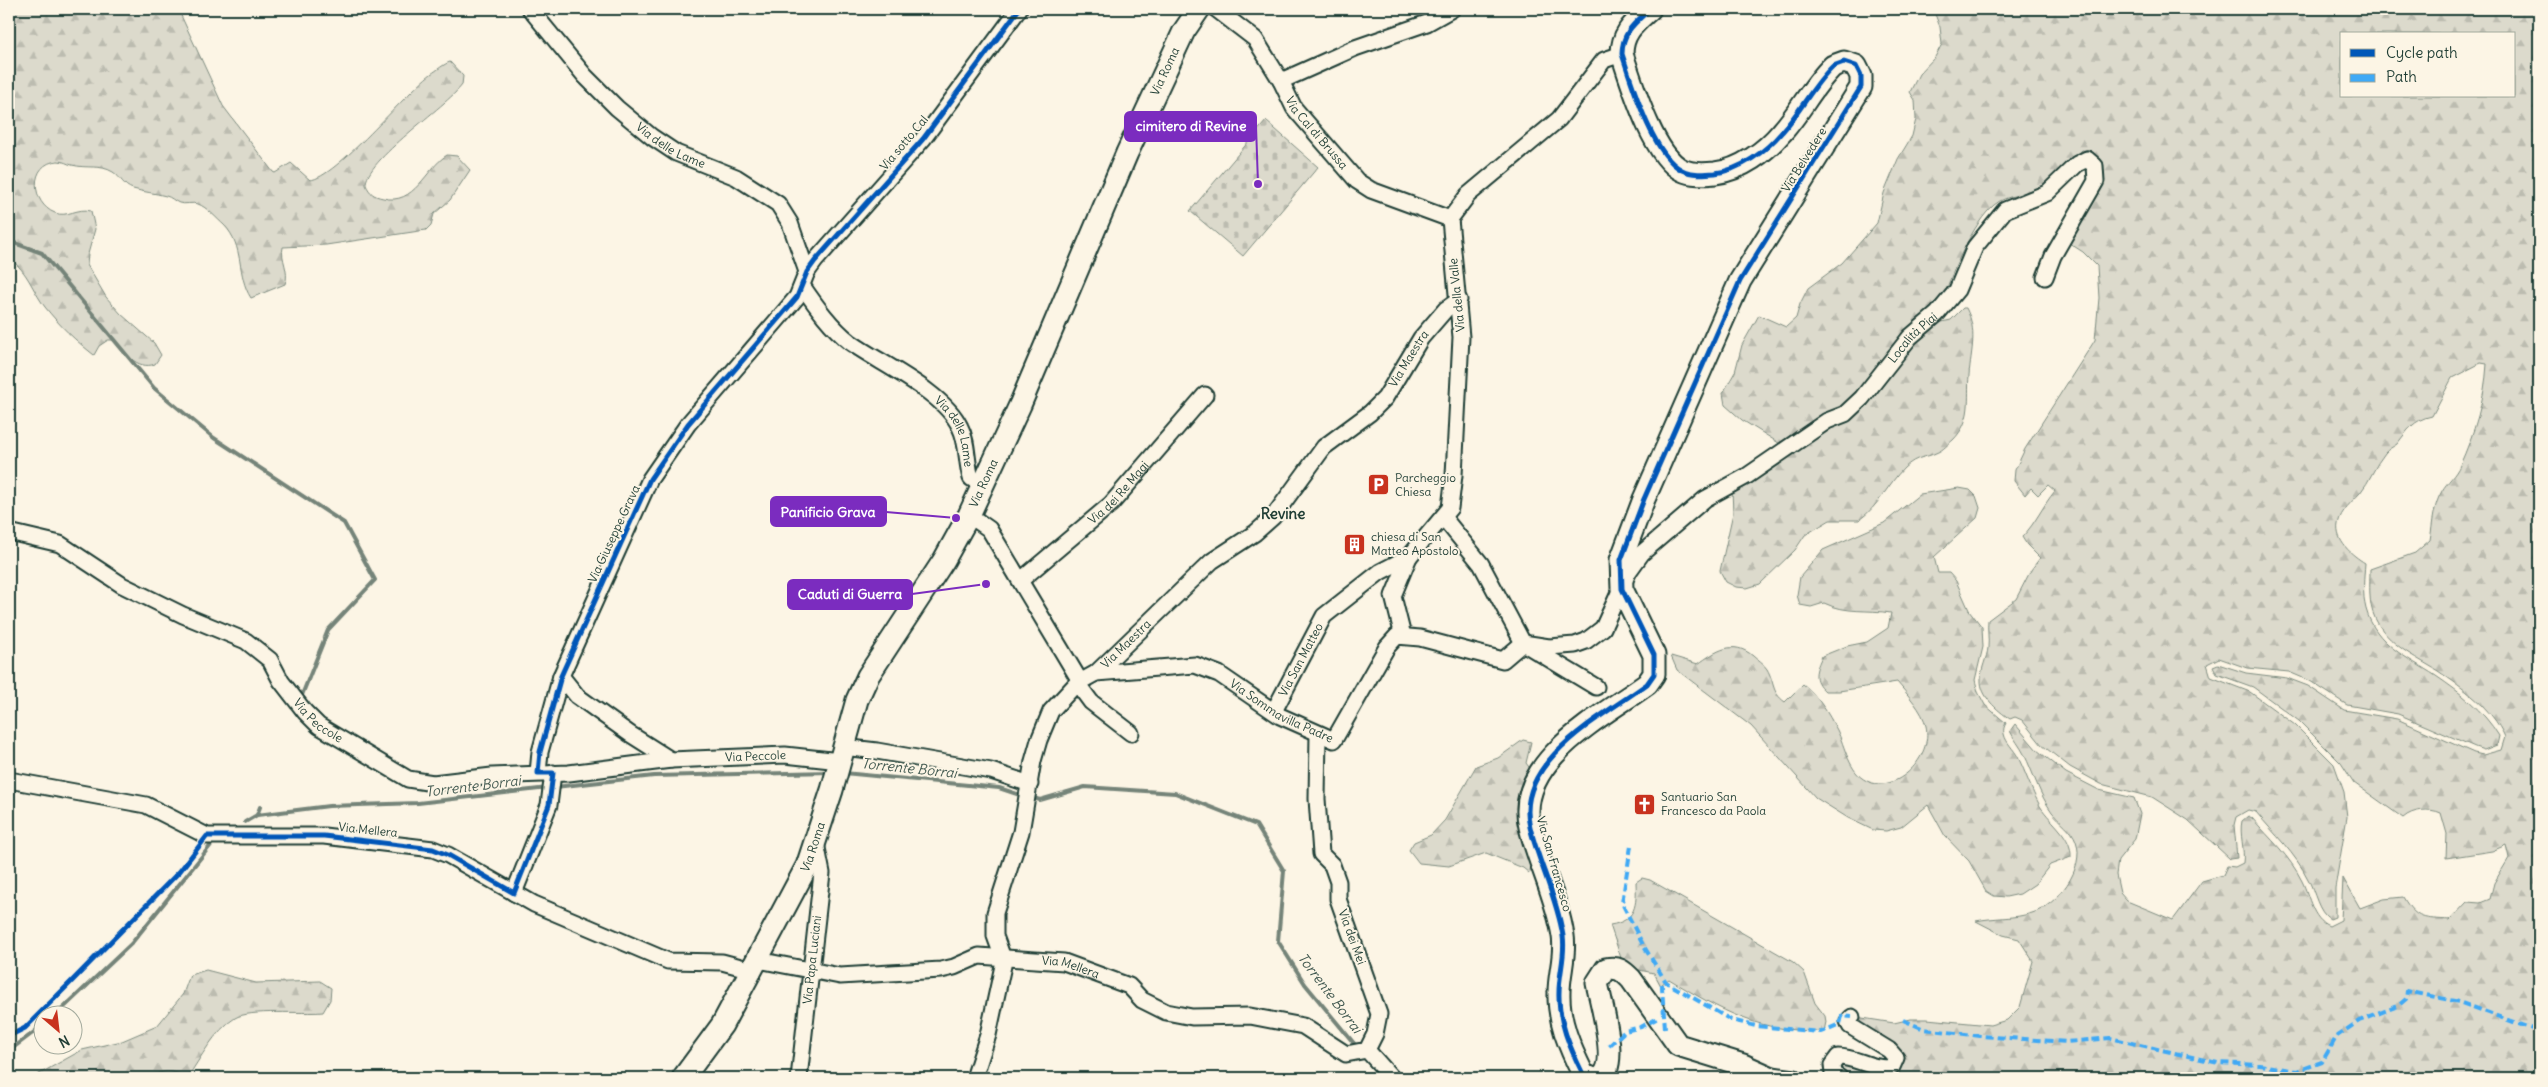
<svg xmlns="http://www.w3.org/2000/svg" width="2548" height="1087" font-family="Delius,sans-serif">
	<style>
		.forest { fill: url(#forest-firs); stroke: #7e8c80; fill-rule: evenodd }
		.cemetery { fill: url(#cemetery-stones); stroke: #7e8c80 }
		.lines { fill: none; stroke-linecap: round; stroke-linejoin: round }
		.stream { stroke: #758479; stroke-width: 4 }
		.street-casing { stroke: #1f3d34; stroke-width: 19 }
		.secondary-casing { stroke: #1f3d34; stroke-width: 25 }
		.street { stroke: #fcf5e5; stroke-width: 15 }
		.secondary { stroke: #fcf5e5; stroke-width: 21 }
		.quiet { stroke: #3fa9f5; stroke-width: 4; stroke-dasharray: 8 4; stroke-linecap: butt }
		.cycleway-casing { stroke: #fcf5e5; stroke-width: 8 }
		.cycleway { stroke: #0057b8; stroke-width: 5 }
		.labels { text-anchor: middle; stroke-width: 4; stroke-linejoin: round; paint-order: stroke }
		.street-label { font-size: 12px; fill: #1f3d34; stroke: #fcf5e5 }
		.poi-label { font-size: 12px; fill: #1f3d34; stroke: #fcf5e5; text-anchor: start }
		.water-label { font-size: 14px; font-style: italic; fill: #435a51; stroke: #fcf5e5 }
		.quarter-label { font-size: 15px; font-weight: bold; fill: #1f3d34; stroke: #fcf5e5 }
		.leader { fill: none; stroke: #7b2cbf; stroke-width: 2 }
		.callout-dot { fill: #7b2cbf; stroke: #fcf5e5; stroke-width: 2 }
		.callout { fill: #7b2cbf; stroke: #7b2cbf; stroke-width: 2 }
		.callout-label { font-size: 14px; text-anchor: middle; font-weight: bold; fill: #fff }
	</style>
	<defs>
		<pattern id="forest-firs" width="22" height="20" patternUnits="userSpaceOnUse" patternTransform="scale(1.25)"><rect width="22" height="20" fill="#dcdacc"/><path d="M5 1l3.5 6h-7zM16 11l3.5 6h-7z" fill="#bcbcb0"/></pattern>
		<pattern id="cemetery-stones" width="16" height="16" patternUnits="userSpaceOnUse" patternTransform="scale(1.25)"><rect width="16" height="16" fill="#dcdacc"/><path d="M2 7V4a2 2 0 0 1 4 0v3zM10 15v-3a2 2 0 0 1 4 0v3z" fill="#bcbcb0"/></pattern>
	</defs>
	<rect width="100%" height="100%" fill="#fcf5e5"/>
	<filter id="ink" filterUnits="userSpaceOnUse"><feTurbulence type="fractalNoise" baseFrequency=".02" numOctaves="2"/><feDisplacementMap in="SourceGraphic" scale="10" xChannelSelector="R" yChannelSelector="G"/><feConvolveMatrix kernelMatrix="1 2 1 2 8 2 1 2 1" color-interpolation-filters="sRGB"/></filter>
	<g filter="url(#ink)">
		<g class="forest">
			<path d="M9 9H178L223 106 273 172 275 173 291 163 310 180C336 178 404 94 431 74 437 70 444 64 450 62L463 76 462 85C447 106 364 161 366 185 370 193 373 196 383 198 415 206 425 169 447 155L457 156 470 170 450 200 434 214 431 225 426 230 326 245 283 247C280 259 290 271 285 284L251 298C236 275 245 246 224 225 217 219 207 207 198 204 192 202 185 205 179 203 174 201 171 197 166 196 155 193 143 192 133 189 123 186 121 177 113 172 100 164 87 169 72 165 67 164 64 161 58 161 28 163 31 204 55 213 67 218 78 207 91 211L95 229 88 254 87 265 106 297 121 314 154 343 161 355 155 364C137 371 123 351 113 340H108L99 346 94 355C75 340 60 326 45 307 31 288 29 273 9 258Z"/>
			<path d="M1933 9H2539V1078H1847L1839 1072 1838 1064 1899 1062 1852 1021 1856 1017 1894 1023 1911 1019H1927L1990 1025 2007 1020 2020 1007 2033 961 2019 939 2003 935 1976 921C1994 917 2014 919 2032 913 2057 906 2086 868 2076 841 2072 829 2060 822 2052 812 2039 794 2034 774 2024 754 2020 746 2014 739 2010 731L2015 724 2037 750 2066 773 2099 790 2134 798 2140 814 2135 839 2118 860 2116 875 2120 893 2127 901 2173 920 2202 881 2223 875 2227 866 2235 867 2243 863C2245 849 2239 834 2242 821L2248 816 2252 818C2271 840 2289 855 2302 881 2310 897 2312 919 2329 926L2341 920 2343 878 2360 908 2384 899 2403 897C2417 921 2424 918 2450 920L2467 902 2480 903 2490 899 2494 883 2509 858 2506 845 2492 851 2446 858 2447 834 2441 813C2430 808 2413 809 2403 818L2354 783 2341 763 2299 721 2253 687 2217 674 2213 666 2218 664 2246 673 2287 678 2308 686 2344 710 2397 719 2474 753 2483 755 2501 750 2505 737C2492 708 2463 688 2438 671 2414 656 2388 645 2375 618 2368 603 2370 585 2370 569L2415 553 2430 540C2433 523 2433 506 2442 491 2447 482 2456 475 2460 465 2474 434 2485 399 2487 364L2481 363 2452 378 2432 416C2413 420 2408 430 2397 444 2393 447 2388 449 2385 453 2375 465 2370 481 2360 493 2352 502 2341 510 2338 524 2335 541 2352 555 2365 563 2364 577 2362 594 2366 609 2376 645 2407 657 2436 676 2461 693 2483 710 2499 736L2497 745 2484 750 2475 747 2398 714 2347 705 2310 681 2289 672 2247 668 2219 658 2207 664 2211 677 2250 692 2295 725 2334 764 2344 792 2347 817 2335 888V917L2330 919C2318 913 2315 891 2308 879 2295 853 2275 835 2256 812L2248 810 2236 817 2234 825 2237 858 2230 859 2188 820 2152 797 2101 784 2070 767 2042 745 2022 720 2015 717 2010 719C1997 710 1980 696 1981 679 1981 668 1987 658 1988 648 1989 639 1987 629 1988 620L2016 599 2031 570 2040 558 2027 545 2022 537C2036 523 2043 505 2055 491L2048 485 2038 495 2031 488 2025 495 2014 481 2015 470 2025 449 2095 340 2099 298 2097 266 2083 252 2069 243C2085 215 2109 185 2092 152L2082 150C2068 163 2058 179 2040 188 2025 196 2007 194 1994 205 1973 223 1953 270 1944 296L1853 402 1782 445 1742 420 1725 405 1723 393 1735 372 1742 345 1759 315 1786 327 1796 318 1800 304 1808 288 1842 263 1877 223 1884 193 1898 159 1912 136 1916 119 1915 100 1910 92 1919 74 1935 57 1942 44 1940 27ZM2342 34H2514V96H2342Z"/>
			<path d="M1963 308H1966C1978 331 1971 350 1969 375 1967 399 1973 420 1953 440 1948 444 1943 450 1938 452 1924 459 1918 455 1904 468 1888 484 1879 506 1859 520H1830L1805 535 1795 550 1760 584 1747 588 1736 587 1726 582 1720 571 1733 513 1732 490 1830 423 1928 325 1951 320Z"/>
			<path d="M1959 488 1970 490 1976 496 1980 508 1977 518 1934 557 1938 573H1949L1956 581 1969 610 1982 627 1983 647 1975 680 1978 692 1985 705 2006 723C2004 727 2003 729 2004 734 2006 743 2014 749 2018 757 2026 773 2031 790 2040 806 2051 823 2072 836 2071 857L2050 865 2035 884 2020 894 2006 897 1994 896 1986 891 1969 861 1945 836 1928 805 1901 827 1886 831 1873 830 1848 818 1816 798 1751 726 1677 670 1671 656 1698 664C1716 651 1733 639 1753 656 1757 660 1764 664 1767 669 1775 683 1771 692 1785 702L1803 684C1818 696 1828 713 1837 730 1845 746 1849 773 1867 781 1897 795 1933 756 1926 726 1923 711 1907 694 1897 682L1839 691H1825C1811 679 1816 670 1822 656L1847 646 1867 642 1888 628 1891 613C1867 609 1847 614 1824 603L1811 607 1800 605 1797 595 1800 577 1823 550 1884 523 1920 494Z"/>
			<path d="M1523 740 1531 742 1526 763 1534 774 1537 870 1529 873 1523 868 1486 853 1449 866 1419 863 1409 850 1414 842 1431 835 1445 820 1476 766 1498 758Z"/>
			<path d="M1642 878 1650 880 1793 962 1804 972 1815 1003 1825 1016 1826 1022 1824 1031C1757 1032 1724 1012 1669 979L1662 984V988L1654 973 1624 967 1610 925C1636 921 1637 905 1636 882Z"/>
			<path d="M206 970 256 983 320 981 331 988 330 1000 323 1012C303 1014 249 1009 235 1018 214 1031 201 1058 187 1078 172 1069 163 1070 147 1078H32L82 1050 122 1041 157 1026 183 994 190 975Z"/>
		</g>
		<path class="cemetery" d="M1266 121 1318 167 1243 256 1190 211Z"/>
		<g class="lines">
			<g class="stream">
				<path d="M9 241 42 253 154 388 214 438 344 523 375 580 328 630 300 700"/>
				<path d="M844 773 999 788 1023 796"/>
				<path d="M555 787 654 776 830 772"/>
				<path d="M1030 797 1040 800 1085 787 1175 793 1256 825 1284 871 1278 941 1305 984 1357 1047"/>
				<path d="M257 815 329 806 418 803 548 788"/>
				<path d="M245 822 257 815 260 807"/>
				<path d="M57 1014 131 944 211 845"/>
				<path d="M9 1051 42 1026"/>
				<path d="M1375 1070 1381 1078"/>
			</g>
			<defs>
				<g id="street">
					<path id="s1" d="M530 9 585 76 617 108 652 137 676 153 736 177 778 204 790 223 807 272"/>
					<path id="s2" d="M1216 9 1255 39 1281 81 1294 108 1357 181 1371 190 1450 219"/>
					<path d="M1281 81 1355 48 1427 23 1452 9"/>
					<path id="s3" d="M803 287C816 306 831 327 850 342 881 364 944 392 960 427 968 442 966 461 971 478L983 486"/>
					<path d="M969 515 989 529 1080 681"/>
					<path d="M1443 517 1481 564 1523 643 1596 687"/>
					<path id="s4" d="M9 532 60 544 122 585 183 615 246 641 270 660 281 681 305 712 319 726 408 779 433 783 492 776 569 773 671 760 785 755 840 761"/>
					<path id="s5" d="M1021 580 1111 504 1205 395"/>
					<path d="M1403 636 1393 596 1409 557"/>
					<path id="s6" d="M1523 643 1549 647 1575 645 1586 641 1603 628 1629 571 1642 553 1705 499 1747 476 1827 421 1845 414 1862 398 1910 337 1937 314 1957 290 1975 247 2005 210 2047 193 2077 164 2087 159 2095 166 2096 181 2053 256 2045 277"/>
					<path id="s7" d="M1096 673 1195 665 1219 674 1280 716 1334 740 1387 647 1397 636 1420 638 1503 660 1523 643"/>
					<path d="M561 676 577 696 630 734 671 760"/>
					<path d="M1077 683 1091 702 1131 733"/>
					<path id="s8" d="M1274 711 1324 616 1380 572 1409 557 1450 508 1454 475 1461 337 1450 219 1468 195 1559 119 1604 60 1622 54"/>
					<path d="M843 747 877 751 991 771 1030 784"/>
					<path d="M538 773 540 752 561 676 650 479 688 424 797 297 807 272 815 261 923 139 1019 9"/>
					<path d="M9 780 146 805 207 836H324L433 849 448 855 534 904 668 961 722 962 752 970"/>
					<path d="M514 893 549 805 553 773"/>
					<path id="s9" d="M758 960 840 976 941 970 954 967 979 956 1064 962 1129 986 1142 1000 1166 1012 1192 1017 1250 1016 1303 1026 1346 1054 1367 1050 1375 1034 1379 1014 1338 899V882L1332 865 1321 854 1320 840 1317 799 1318 734"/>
					<path d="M1367 1050 1392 1078"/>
					<path d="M1766 1074 1795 1078"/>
					<path id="s10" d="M799 1078 822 873 816 843"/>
					<path id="s11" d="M974 1078 988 1035 1004 961 995 936V913L1021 832 1033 761 1039 740 1051 711 1076 684 1096 673 1212 561 1255 533 1273 517 1324 447 1370 413 1385 398 1421 338 1446 309 1459 300"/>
					<path d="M1840 1078 1833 1074 1832 1065 1838 1057C1857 1057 1874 1071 1892 1067L1896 1058 1889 1050 1850 1026 1848 1021 1852 1017"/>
				</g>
				<g id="secondary">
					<path id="s12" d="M683 1078 722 1025 807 866 832 790 857 700 868 676 944 560 969 515 1020 405 1127 153 1184 31 1199 9"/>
					<path d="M1591 1078 1583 1074C1570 1048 1558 1021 1559 992 1559 973 1566 955 1563 936 1557 898 1539 864 1530 827 1513 761 1605 715 1647 684L1654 674V655L1622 589 1621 560 1644 499 1740 281 1861 87V76L1856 66 1844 62 1833 66C1813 85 1801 111 1782 132 1766 151 1741 170 1715 173 1704 174 1692 175 1682 170 1653 156 1632 84 1622 54 1622 32 1635 23 1650 9"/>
					<path d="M1600 1078C1620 1066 1601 1004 1597 983L1606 969C1618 966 1623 971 1631 979L1678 1045 1743 1065 1772 1078"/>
				</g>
			</defs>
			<use href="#street" class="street-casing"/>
			<use href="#secondary" class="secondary-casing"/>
			<use href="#street" class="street"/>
			<use href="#secondary" class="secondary"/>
			<g class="quiet">
				<path d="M1631 846 1622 903 1643 945 1666 982 1731 1020 1756 1026 1821 1032 1840 1024 1842 1016 1852 1017"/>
				<path d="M1903 1020 1924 1029 1980 1036 2067 1042 2110 1038 2218 1063 2260 1065 2297 1071 2322 1062 2337 1036 2359 1021 2398 1006 2406 999 2407 991 2459 1002 2535 1030 2539 1034"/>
				<path d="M1665 1028 1662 988V984L1666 982"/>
				<path d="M1609 1046 1625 1031 1641 1027 1658 1018"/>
			</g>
			<defs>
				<g id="cycleway">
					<path d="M9 1036 25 1028 71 982 180 871 207 836H324L433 849 448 855 514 893 549 805 553 773H538L540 752 561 676 650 479 688 424 797 297 807 272 815 261 923 139 1019 9"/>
					<path d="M1591 1078 1583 1074C1570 1048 1558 1021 1559 992 1559 973 1566 955 1563 936 1557 898 1539 864 1530 827 1513 761 1605 715 1647 684L1654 674V655L1622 589 1621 560 1644 499 1740 281 1861 87V76L1856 66 1844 62 1833 66C1813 85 1801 111 1782 132 1766 151 1741 170 1715 173 1704 174 1692 175 1682 170 1653 156 1632 84 1622 54 1622 32 1635 23 1650 9"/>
				</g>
			</defs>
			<use href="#cycleway" class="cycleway-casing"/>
			<use href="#cycleway" class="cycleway"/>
		</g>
	</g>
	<defs>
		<symbol id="parking-square" viewBox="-11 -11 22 22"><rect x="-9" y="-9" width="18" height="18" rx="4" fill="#c8321e" stroke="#fcf5e5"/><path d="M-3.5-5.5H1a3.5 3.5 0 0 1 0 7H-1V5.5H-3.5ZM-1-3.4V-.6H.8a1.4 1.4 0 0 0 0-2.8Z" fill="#fff"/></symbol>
		<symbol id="building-square" viewBox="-11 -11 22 22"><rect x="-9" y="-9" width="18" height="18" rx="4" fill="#c8321e" stroke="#fcf5e5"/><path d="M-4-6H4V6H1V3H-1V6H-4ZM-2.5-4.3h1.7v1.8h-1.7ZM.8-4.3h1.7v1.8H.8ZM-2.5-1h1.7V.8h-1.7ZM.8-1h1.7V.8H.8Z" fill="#fff"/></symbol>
		<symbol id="church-square" viewBox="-11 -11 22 22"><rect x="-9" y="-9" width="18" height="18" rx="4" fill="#c8321e" stroke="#fcf5e5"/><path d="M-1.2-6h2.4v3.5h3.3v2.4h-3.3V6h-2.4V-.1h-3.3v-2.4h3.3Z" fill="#fff"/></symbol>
	</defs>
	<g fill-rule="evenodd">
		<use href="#parking-square" x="1366" y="472" width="25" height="25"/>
		<use href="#building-square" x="1342" y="532" width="25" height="25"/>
		<use href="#church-square" x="1632" y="792" width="25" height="25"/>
	</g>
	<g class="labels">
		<g class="street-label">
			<text dy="4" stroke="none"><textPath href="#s12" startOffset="1121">Via Roma</textPath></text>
			<text dy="4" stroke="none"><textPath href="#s2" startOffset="162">Via Cal di Brussa</textPath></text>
			<text transform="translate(904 143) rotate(-50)" y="4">Via sotto Cal</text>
			<text dy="4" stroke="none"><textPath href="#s1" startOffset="198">Via delle Lame</textPath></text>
			<text transform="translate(1804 160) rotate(-58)" y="4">Via Belvedere</text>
			<text transform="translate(1457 295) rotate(-96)" y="4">Via della Valle</text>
			<text dy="4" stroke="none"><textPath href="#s6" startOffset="520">Località Piai</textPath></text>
			<text dy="4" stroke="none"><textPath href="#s11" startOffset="888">Via Maestra</textPath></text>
			<text dy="4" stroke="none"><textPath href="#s3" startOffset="215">Via delle Lame</textPath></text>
			<text dy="4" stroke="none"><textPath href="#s12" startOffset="671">Via Roma</textPath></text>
			<text dy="4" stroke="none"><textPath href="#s5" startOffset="131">Via dei Re Magi</textPath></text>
			<text transform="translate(614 534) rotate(-65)" y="4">Via Giuseppe Grava</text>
			<text dy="4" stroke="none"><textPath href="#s11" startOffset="482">Via Maestra</textPath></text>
			<text dy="4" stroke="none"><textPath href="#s8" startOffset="58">Via San Matteo</textPath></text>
			<text dy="4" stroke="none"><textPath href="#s7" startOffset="198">Via Sommavilla Padre</textPath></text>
			<text dy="4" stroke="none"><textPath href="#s4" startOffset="372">Via Peccole</textPath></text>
			<text dy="4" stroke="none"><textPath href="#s4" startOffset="829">Via Peccole</textPath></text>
			<text transform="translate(368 830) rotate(6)" y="4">Via Mellera</text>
			<text dy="4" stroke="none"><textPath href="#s12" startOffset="266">Via Roma</textPath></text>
			<text transform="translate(1554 864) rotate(74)" y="4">Via San Francesco</text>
			<text transform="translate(1352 937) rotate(70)" y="4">Via dei Mei</text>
			<text dy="4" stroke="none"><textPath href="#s10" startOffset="119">Via Papa Luciani</textPath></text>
			<text dy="4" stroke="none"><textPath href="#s9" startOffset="318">Via Mellera</textPath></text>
		</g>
		<g class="poi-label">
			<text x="1395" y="482">Parcheggio<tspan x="1395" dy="14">Chiesa</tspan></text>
			<text x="1371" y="541">chiesa di San<tspan x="1371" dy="14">Matteo Apostolo</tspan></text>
			<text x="1661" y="801">Santuario San<tspan x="1661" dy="14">Francesco da Paola</tspan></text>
		</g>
		<g class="water-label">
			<text transform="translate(909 768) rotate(6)" y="5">Torrente Borrai</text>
			<text transform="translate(473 786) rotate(-7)" y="5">Torrente Borrai</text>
			<text transform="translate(1330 993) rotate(53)" y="5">Torrente Borrai</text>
		</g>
		<g class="quarter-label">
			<text x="1283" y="519">Revine</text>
		</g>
	</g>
	<path class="leader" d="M1258 184L1256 126M956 518L886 512M986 584L912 594"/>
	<g class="callout-dot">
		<circle cx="1258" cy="184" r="5"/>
		<circle cx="956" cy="518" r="5"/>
		<circle cx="986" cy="584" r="5"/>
	</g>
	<g class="callout">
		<rect x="1125" y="112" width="131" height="29" rx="5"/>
		<rect x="771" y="497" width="115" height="29" rx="5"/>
		<rect x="788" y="580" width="124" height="29" rx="5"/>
	</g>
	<g class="callout-label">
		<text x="1191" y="131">cimitero di Revine</text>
		<text x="828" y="517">Panificio Grava</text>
		<text x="850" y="599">Caduti di Guerra</text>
	</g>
	<rect width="2548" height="1087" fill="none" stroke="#fcf5e5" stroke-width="30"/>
	<rect x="15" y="15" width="2518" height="1057" fill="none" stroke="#1f3d34" stroke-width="2" filter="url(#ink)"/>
	<rect x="2340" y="32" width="175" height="65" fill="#fcf5e5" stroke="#a4ab9e"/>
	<rect x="2350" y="49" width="25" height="8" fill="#0057b8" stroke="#a4ab9e"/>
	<text x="2386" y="58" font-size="15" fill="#1f3d34">Cycle path</text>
	<rect x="2350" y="74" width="25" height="8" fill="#3fa9f5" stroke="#a4ab9e"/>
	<text x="2386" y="82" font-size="15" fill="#1f3d34">Path</text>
	<g transform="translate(58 1030) rotate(152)"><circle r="24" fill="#fcf5e5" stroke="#a4ab9e"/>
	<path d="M0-4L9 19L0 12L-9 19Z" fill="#c8321e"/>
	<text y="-8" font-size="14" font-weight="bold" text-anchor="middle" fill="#1f3d34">N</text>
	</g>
</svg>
